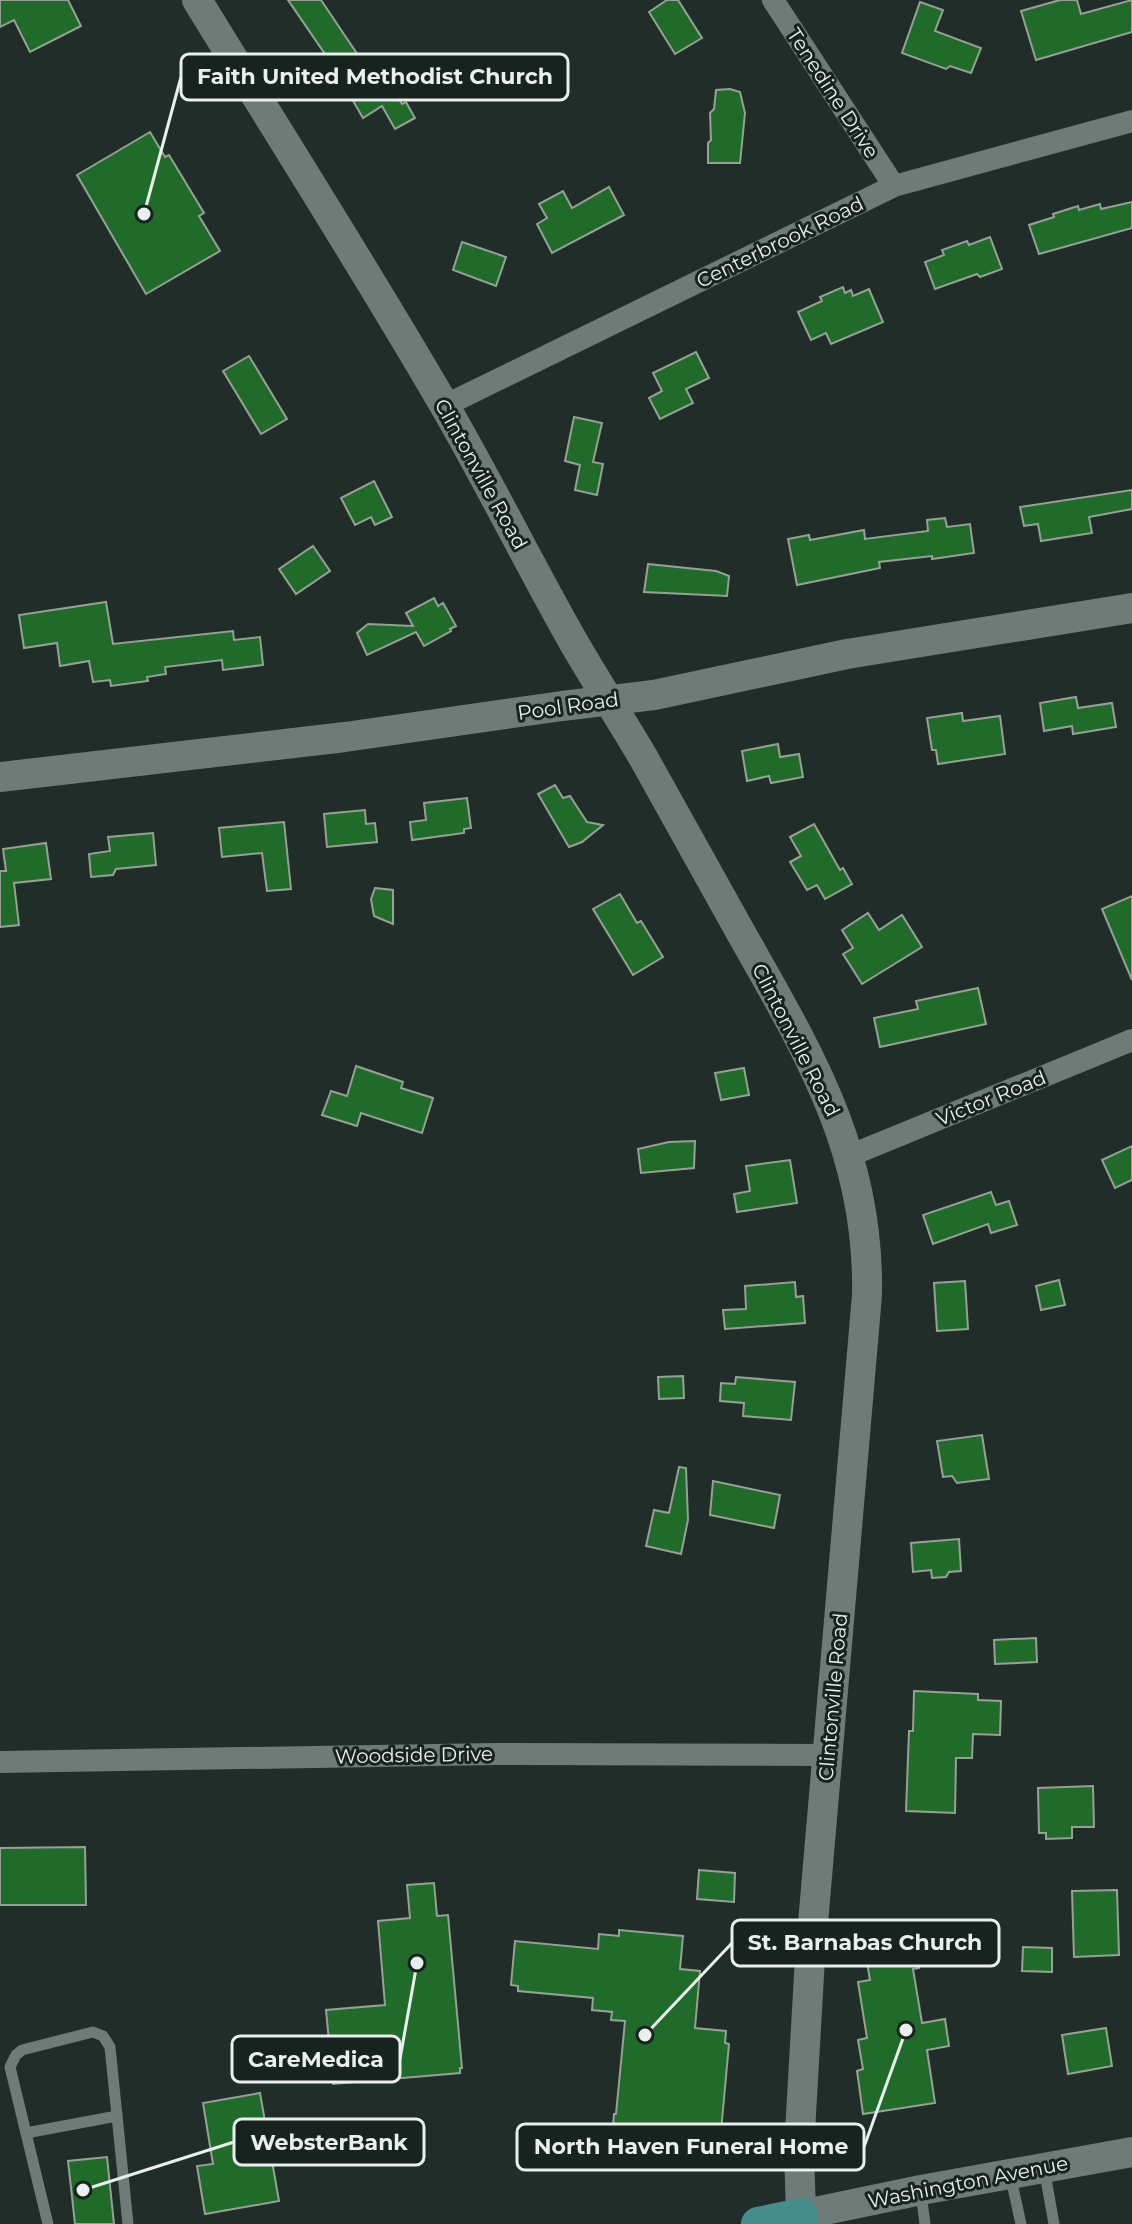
<svg xmlns="http://www.w3.org/2000/svg" width="1132" height="2224" font-family="Montserrat,sans-serif">
	<style>
		.building { fill: #216b2a; stroke: #97a097; stroke-width: 2 }
		.lines { fill: none; stroke-linecap: round; stroke-linejoin: round }
		.lane { stroke: #6e7b76; stroke-width: 11 }
		.street { stroke: #6e7b76; stroke-width: 22 }
		.secondary { stroke: #6e7b76; stroke-width: 30 }
		.primary { stroke: #458d8b; stroke-width: 34 }
		.labels { text-anchor: middle; stroke-width: 6; stroke-linejoin: round; paint-order: stroke }
		.street-label { font-size: 20px; fill: #e8efec; stroke: #18231f }
		.leader { fill: none; stroke: #e8efec; stroke-width: 3 }
		.callout-dot { fill: #e8efec; stroke: #18231f; stroke-width: 3 }
		.callout { fill: #18231f; stroke: #e8efec; stroke-width: 3 }
		.callout-label { font-size: 22px; text-anchor: middle; font-weight: bold; fill: #e8efec }
	</style>
	<rect width="100%" height="100%" fill="#212d29"/>
	<g class="building">
		<path d="M0 0H68L81 26 30 52 14 20 0 27Z"/>
		<path d="M288 0H321L368 70 378 65 402 104 406 102 415 118 395 129 382 106 363 118 341 80 342 79Z"/>
		<path d="M667 0H678L702 38 675 54 649 12Z"/>
		<path d="M1060 0H1077L1081 14 1132 0V32L1036 60 1021 11Z"/>
		<path d="M920 2 943 10 935 31 981 48 971 73 950 66 946 69 902 53Z"/>
		<path d="M730 89 740 92 745 113 740 163H708V143L711 140 710 113 714 109 716 90Z"/>
		<path d="M150 132 165 157 169 155 204 213 199 216 220 251 146 294 77 175Z"/>
		<path d="M609 187 624 215 552 253 537 224 547 218 539 204 563 191 572 208Z"/>
		<path d="M1132 202V228L1039 254 1029 225 1054 217 1053 214 1078 206 1079 210 1100 204 1101 209Z"/>
		<path d="M990 237 1002 269 980 277 977 274 935 289 925 262 944 255 942 250 967 241 969 245Z"/>
		<path d="M462 242 506 257 496 286 453 270Z"/>
		<path d="M843 287 845 293 851 290 853 296 869 289 883 322 831 344 826 333 811 340 798 312 822 301 820 297Z"/>
		<path d="M696 352 709 378 686 389 693 403 660 419 649 398 662 391 653 373Z"/>
		<path d="M249 356 287 419 261 434 223 371Z"/>
		<path d="M574 417 602 423 593 462 603 464 597 495 575 490 580 465 565 461Z"/>
		<path d="M374 481 392 517 375 525 371 517 355 525 341 498Z"/>
		<path d="M1132 490V509L1089 517 1092 533 1041 541 1038 524 1024 526 1020 507Z"/>
		<path d="M945 518 947 527 970 524 974 553 932 559V556L879 562 880 568 797 585 788 539 809 535 810 540 864 530 865 539 928 531 927 520Z"/>
		<path d="M313 546 330 571 296 594 279 569Z"/>
		<path d="M648 564 716 571 729 576 727 596 644 592Z"/>
		<path d="M434 598 438 606 443 603 456 626 450 629 451 631 424 646 416 632 367 655 357 633 368 624 413 626 406 613Z"/>
		<path d="M106 602 113 644 233 631 234 640 260 637 263 665 223 670 222 660 165 667 166 674 147 677 148 681 111 686 110 680 93 682 89 661 60 666 57 643 24 648 19 615Z"/>
		<path d="M1076 697 1078 708 1112 703 1116 727 1073 734 1072 726 1044 731 1040 703Z"/>
		<path d="M962 713 963 721 1000 716 1005 754 938 764 936 750H932L927 718Z"/>
		<path d="M778 744 780 757 799 754 803 777 771 783 769 776 747 781 742 751Z"/>
		<path d="M555 785 563 798 570 796 587 822 603 825 582 842 569 847 538 794Z"/>
		<path d="M467 798 471 828 464 829V833L412 840 410 822 426 820 424 803Z"/>
		<path d="M365 810 366 824 375 823 377 842 327 847 324 814Z"/>
		<path d="M284 822 291 889 267 891 262 853 222 857 219 828Z"/>
		<path d="M814 824 840 870 843 868 852 884 825 899 817 885 807 890 790 862 801 856 790 837Z"/>
		<path d="M153 833 156 865 116 869 113 875 91 877 89 854 110 851 108 837Z"/>
		<path d="M46 843 51 879 14 883 19 925 0 927V871H6L3 849Z"/>
		<path d="M375 888 393 890V924L374 916 371 899Z"/>
		<path d="M620 894 637 923 641 921 663 957 633 975 593 909Z"/>
		<path d="M1132 896V980L1102 909Z"/>
		<path d="M868 913 879 930 902 915 922 947 862 984 843 954 853 948 842 930Z"/>
		<path d="M978 988 986 1024 880 1047 874 1018 918 1009 916 1001Z"/>
		<path d="M356 1066 403 1082 401 1088 433 1098 422 1133 361 1113 357 1126 322 1115 331 1091 347 1096Z"/>
		<path d="M744 1068 749 1095 721 1100 715 1073Z"/>
		<path d="M695 1141 694 1168 641 1173 638 1149 669 1142Z"/>
		<path d="M1132 1146V1180L1115 1188 1102 1160Z"/>
		<path d="M790 1160 797 1203 737 1212 734 1194 750 1191 746 1166Z"/>
		<path d="M991 1192 996 1205 1009 1201 1017 1225 991 1233 988 1224 933 1244 923 1215Z"/>
		<path d="M1059 1280 1065 1305 1041 1310 1036 1286Z"/>
		<path d="M965 1281 968 1329 937 1331 934 1283Z"/>
		<path d="M795 1282 796 1297 803 1296 805 1323 725 1329 723 1310 746 1309 745 1286Z"/>
		<path d="M683 1376 684 1398 659 1399 658 1377Z"/>
		<path d="M736 1377 795 1382 791 1420 743 1416 744 1403 720 1401 721 1383 735 1384Z"/>
		<path d="M982 1435 989 1479 957 1483 952 1476 943 1477 937 1441Z"/>
		<path d="M679 1467 686 1468 688 1520 681 1554 646 1546 654 1510 669 1513Z"/>
		<path d="M713 1481 780 1495 774 1528 710 1515Z"/>
		<path d="M959 1539 961 1571 949 1572 946 1577 932 1578 931 1570 913 1572 911 1543Z"/>
		<path d="M1036 1638 1037 1662 995 1664 994 1640Z"/>
		<path d="M914 1691 978 1694V1700L1001 1701 1000 1735 973 1734 972 1758H956L955 1813 906 1811 909 1731H913Z"/>
		<path d="M1093 1786 1094 1827H1072V1838L1046 1839V1833H1039L1038 1788Z"/>
		<path d="M85 1847 86 1905H0V1848Z"/>
		<path d="M699 1870 735 1873 734 1902 697 1899Z"/>
		<path d="M434 1883 437 1916 448 1915 462 2068H460V2073L333 2084 326 2010 385 2005 378 1921 410 1918 407 1885Z"/>
		<path d="M1117 1890 1119 1955 1074 1957 1072 1891Z"/>
		<path d="M619 1930 683 1936 680 1969 700 1971 695 2028 726 2031 725 2043 729 2044 721 2131 654 2125 612 2138 614 2114H616L625 2021 611 2020 612 2012 592 2010 593 1998 518 1991V1986L511 1985 515 1941 598 1949 599 1934 619 1936Z"/>
		<path d="M915 1943 919 1968 913 1969 922 2023 945 2019 949 2046 927 2050 935 2103 863 2114 857 2071 863 2069 858 2040 867 2038 858 1982 870 1980 865 1951Z"/>
		<path d="M1023 1947 1052 1948V1972L1022 1971Z"/>
		<path d="M1106 2028 1112 2066 1068 2074 1062 2035Z"/>
		<path d="M260 2093 279 2201 205 2214 197 2166 213 2164 203 2103Z"/>
		<path d="M107 2157 114 2224H75L68 2161Z"/>
	</g>
	<g class="lines">
		<g class="lane">
			<path d="M26 2133 117 2116"/>
			<path d="M1044 2168 1054 2224"/>
			<path d="M1010 2174 1021 2224"/>
			<path d="M921 2193 925 2224"/>
			<path d="M48 2224 10 2067 16 2055 22 2050 93 2032 103 2036 110 2047 128 2224"/>
		</g>
		<g class="street">
			<path d="M773 0 894 186"/>
			<path d="M444 406 894 186 1132 121"/>
			<path d="M849 1156 1132 1040"/>
			<path d="M0 1762 496 1754 828 1755"/>
		</g>
		<g class="secondary">
			<path d="M197 0C279 134 364 267 443 403 489 482 529 564 574 643 596 681 620 718 643 757 674 812 705 869 736 924 805 1047 870 1148 867 1295L810 1958 799 2149 801 2215 921 2190 1132 2152"/>
			<path d="M0 777 345 737 562 706 654 695 847 654 1132 608"/>
		</g>
		<path class="primary" d="M758 2224 801 2215V2224"/>
	</g>
	<g class="labels">
		<g class="street-label">
			<text transform="translate(833 93) rotate(57)" y="7">Tenedine Drive</text>
			<text transform="translate(780 242) rotate(-26)" y="7">Centerbrook Road</text>
			<text transform="translate(481 474) rotate(61)" y="7">Clintonville Road</text>
			<text transform="translate(568 706) rotate(-8)" y="7">Pool Road</text>
			<text transform="translate(796 1040) rotate(63)" y="7">Clintonville Road</text>
			<text transform="translate(991 1098) rotate(-22)" y="7">Victor Road</text>
			<text transform="translate(833 1697) rotate(-85)" y="7">Clintonville Road</text>
			<text transform="translate(414 1755) rotate(-1)" y="7">Woodside Drive</text>
			<text transform="translate(968 2182) rotate(-11)" y="7">Washington Avenue</text>
		</g>
	</g>
	<path class="leader" d="M144 214L181 77M645 2035L732 1943M417 1963L400 2059M83 2190L234 2142M906 2030L864 2147"/>
	<g class="callout-dot">
		<circle cx="144" cy="214" r="8"/>
		<circle cx="645" cy="2035" r="8"/>
		<circle cx="417" cy="1963" r="8"/>
		<circle cx="83" cy="2190" r="8"/>
		<circle cx="906" cy="2030" r="8"/>
	</g>
	<g class="callout">
		<rect x="181" y="54" width="387" height="46" rx="8"/>
		<rect x="732" y="1920" width="267" height="46" rx="8"/>
		<rect x="232" y="2036" width="168" height="46" rx="8"/>
		<rect x="234" y="2119" width="190" height="46" rx="8"/>
		<rect x="517" y="2124" width="347" height="46" rx="8"/>
	</g>
	<g class="callout-label">
		<text x="375" y="84">Faith United Methodist Church</text>
		<text x="865" y="1950">St. Barnabas Church</text>
		<text x="316" y="2067">CareMedica</text>
		<text x="329" y="2150">WebsterBank</text>
		<text x="691" y="2154">North Haven Funeral Home</text>
	</g>
</svg>
